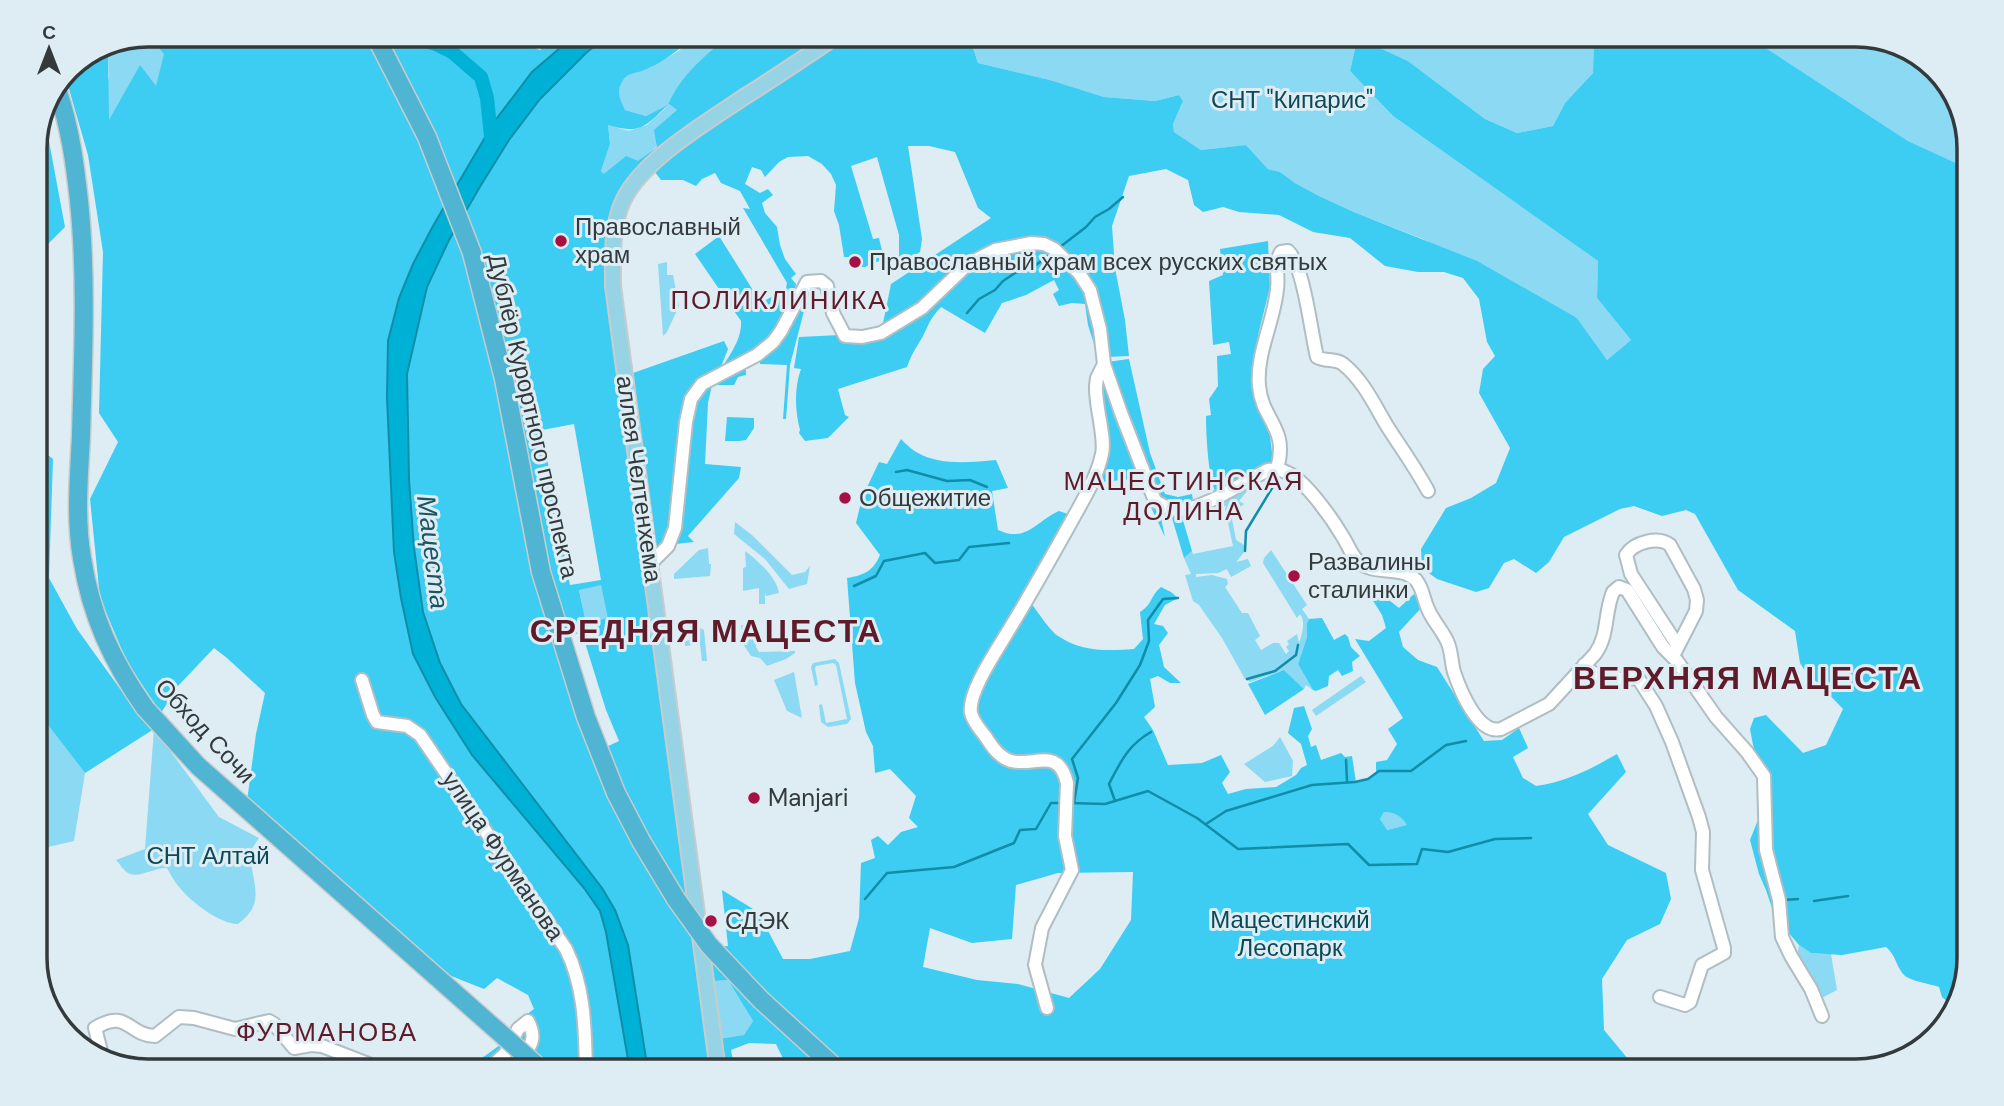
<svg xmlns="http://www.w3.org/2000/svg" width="2004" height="1106" font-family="'DM Sans',sans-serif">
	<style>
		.green { fill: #8bd9f2 }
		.forest { fill: #3dccf2; fill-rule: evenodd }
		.water { fill: #00b1d6; stroke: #108da8; stroke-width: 2 }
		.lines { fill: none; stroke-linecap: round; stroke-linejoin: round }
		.stream { stroke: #108da8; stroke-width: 2.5 }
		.river { stroke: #00b1d6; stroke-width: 14 }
		.minor-casing { stroke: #aebec3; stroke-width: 16 }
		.major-casing { stroke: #cacccc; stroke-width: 18 }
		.highway-casing { stroke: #cacccc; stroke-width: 21 }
		.minor { stroke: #fff; stroke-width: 12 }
		.major { stroke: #96d3e5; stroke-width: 14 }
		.highway { stroke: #50b5d3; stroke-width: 18 }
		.highway-bridge-casing { stroke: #cacccc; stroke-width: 21; stroke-linecap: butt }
		.highway-bridge { stroke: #50b5d3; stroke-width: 18 }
		.poi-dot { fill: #a71044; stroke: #ddedf3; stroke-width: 2.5 }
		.labels { text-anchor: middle; stroke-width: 6; stroke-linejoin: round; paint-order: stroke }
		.park-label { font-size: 24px; fill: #0c4958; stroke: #ddedf3 }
		.poi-label { font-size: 24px; fill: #343a3c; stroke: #ddedf3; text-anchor: start }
		.street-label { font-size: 24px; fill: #343a3c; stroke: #ddedf3 }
		.neighbourhood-label { font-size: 26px; letter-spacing: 2px; fill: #601b2b; stroke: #ddedf3 }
		.water-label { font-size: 26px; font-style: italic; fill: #1c5464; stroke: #ddedf3 }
		.district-label { font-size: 32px; font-weight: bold; letter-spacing: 2px; fill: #601b2b; stroke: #ddedf3 }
		.rim { fill: none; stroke: #343a3c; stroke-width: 3.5 }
	</style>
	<rect width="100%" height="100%" fill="#ddedf3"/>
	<g class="green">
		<path d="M148 35H155L151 39 165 54 156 87 140 66 89 156 109 77 108 52Z"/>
		<path d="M696 35H729C705 56 681 74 669 104L677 110 657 146 638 162 604 174 601 171 610 144 608 125 629 131 647 125 668 106 646 116 625 110C623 106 620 100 619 95 615 70 659 64 674 54 682 49 689 41 696 35Z"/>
		<path d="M979 35H1594L1593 73 1565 103 1553 126 1517 133 1485 119 1408 61 1355 38V49L1350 71 1393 116 1598 261 1597 298 1631 340 1607 360 1577 318 1423 239 1356 213 1319 196 1295 183 1280 172 1268 169 1246 145 1201 150 1174 132 1173 124 1183 101 1179 95 1155 101 1104 97 1050 80 978 63 973 48Z"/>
		<path d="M1746 35H1856L1912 50 1954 91 1969 141V169L1908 141Z"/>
		<path d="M667 262V275H673L679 306 667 332 663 336 658 264Z"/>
		<path d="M1261 474 1239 501 1244 504 1231 514 1236 540 1244 545 1245 551 1236 562 1248 559 1251 566 1231 577 1227 569 1218 573 1196 574V577L1212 575 1227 579 1228 584 1225 587 1242 613H1248L1260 636 1255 640 1261 650 1273 643H1279L1286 654 1289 651 1286 647 1289 644 1287 641 1297 634 1299 643C1302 634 1306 622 1300 614L1297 618 1263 563 1264 558 1271 550 1307 605 1302 609 1309 619 1307 623V637L1298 664 1313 690 1306 685 1304 689 1284 670 1250 682 1245 679 1222 638 1199 605 1193 601 1185 575 1191 574 1184 558 1192 551 1193 554 1233 546 1225 509 1226 506 1194 507Z"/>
		<path d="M735 522 752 535 792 575 805 572 810 566 807 584 789 589 765 559 734 534Z"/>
		<path d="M708 548 709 564H711L710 576 674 579V574L699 550Z"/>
		<path d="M745 551C758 561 776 576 779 593L766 596 765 592V604H759V588L743 591V568L746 567Z"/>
		<path d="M601 584 609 618 586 623 579 589Z"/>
		<path d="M741 625 756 626V647L759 652 795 651V653L786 659 767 666 760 658 751 656 743 644Z"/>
		<path d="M700 628 704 630 707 661H702L700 644 685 646V641L690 640 689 630Z"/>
		<path d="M835 659 839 663 851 719 847 724 828 727 821 722 819 705 822 704 826 723 847 719 836 665 833 663 816 666 815 668 818 685 815 686 811 667 813 663Z"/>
		<path d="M794 672 802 718 787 711 774 680Z"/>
		<path d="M1361 676 1366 682 1316 716 1312 710Z"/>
		<path d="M48 725 85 773 74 841 35 850V727Z"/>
		<path d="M154 729 219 817 259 838C256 843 252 847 251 853 249 858 251 864 252 869 257 895 260 907 238 924 220 924 191 902 180 888 175 883 171 875 167 868 155 867 138 879 128 873 123 870 120 864 116 860L145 849Z"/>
		<path d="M1280 737 1293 761 1292 776 1265 782 1244 764 1273 746Z"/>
		<path d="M1384 812C1394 812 1402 816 1408 825L1386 830 1380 819Z"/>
		<path d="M1799 945 1811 953 1831 954 1837 990 1816 1001 1798 951Z"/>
		<path d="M728 980 753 1021 744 1035 718 1039 708 1001 714 981Z"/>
	</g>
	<g class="forest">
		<path d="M155 35H498L540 50 554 35H575L532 72 494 122 433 226 413 264 399 298 388 341 387 398 394 552 401 598 413 654 434 697 472 755 584 888 600 911 606 932 630 1071H464L500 1045 515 1023 534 1009 528 995 497 978 484 989 436 970 247 801 256 734 265 693 227 658 214 648 178 686 161 713 127 662 100 598 90 499 118 442 99 413 103 252 88 155 65 75 69 68 108 52 109 120 140 65 156 86 164 54 151 39Z"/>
		<path d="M609 35H696C680 49 664 62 644 70 635 74 627 72 621 84 616 93 621 101 625 110L646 116 668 105C681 74 705 56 729 35H979L973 48 978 63 1050 80 1104 97 1155 101 1179 95 1183 101 1173 124 1174 132 1201 150 1246 145 1268 169 1280 172 1295 183 1319 196 1356 213 1477 261 1577 318 1607 360 1631 340 1597 298 1598 261 1393 116 1350 71 1355 49V37L1408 61 1485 119 1517 133 1553 126 1565 103 1593 73 1594 35H1746L1908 141 1969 169V958L1957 1002 1950 1004 1942 997 1939 987C1930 984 1912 981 1905 976 1896 968 1897 956 1886 947L1842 955 1811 953 1799 945 1775 917 1766 890 1759 874 1750 840 1760 815 1761 787 1750 729 1754 718 1766 715 1803 753 1826 745 1843 709 1818 683 1807 674 1800 663 1795 631 1738 590 1695 514 1686 510 1662 516 1634 506 1620 509 1564 537 1549 562 1536 573 1514 559 1504 563 1489 588 1476 592 1437 579 1422 568 1421 549 1446 508 1471 498 1496 483 1510 448 1479 393 1483 369 1495 356 1487 342 1479 299 1463 278 1444 272H1418L1385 266 1350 238 1313 232 1279 215 1239 212 1223 207 1203 212 1194 205 1188 180 1166 169 1129 176 1112 226 1115 268 1125 320 1129 356 1107 357 1103 346 1095 347 1088 325 1085 304 1072 303 1059 306 1053 294 1059 290 1054 280 1026 295 1002 303 985 333 941 307C930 319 930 322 923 336 916 348 912 353 907 367L838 389 845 415 849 417 828 438 805 441 799 433 800 430C795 411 794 388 801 369L794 368 799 337 881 333 891 284 991 218 978 208 955 152 929 146H908L922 239 920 252 899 266V235L877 157 851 166 873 239 879 238 884 259 865 267H859L858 257H844L839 225 834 211 836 185 831 174 822 164 808 156 788 157 779 162 765 177 761 170 752 167 745 184 760 193 768 189 773 195 762 203 765 213 777 227 780 245 785 259 796 274 791 278 796 284C790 315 773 341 745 356L746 375 738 377 734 385H712L708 403 705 464 741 467 739 478 688 536 694 542 666 545 657 553 633 373 724 341 728 349 718 374C728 357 742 341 741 321L695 254 719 236 761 303 786 288 787 283 743 208 750 209 740 191 721 183 715 173 702 179 696 186 683 180H661L651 167 630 188 613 251 701 947 728 946 722 890 758 912 783 959H810L850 951 859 918 861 863 875 858 871 840 878 836 888 845 901 832 918 827 909 818 916 796 890 769 875 773 873 746 866 732 855 683 847 578C865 575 873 571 880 555L856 523 862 498 879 462 887 464 901 439C906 444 912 450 918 453 941 466 972 462 996 460L1008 488 992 491 998 530C1026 543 1035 522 1059 511L1068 514 1079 513 1029 601C1037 610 1049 630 1058 636 1082 652 1106 651 1134 649L1143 639 1140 612C1153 604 1150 596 1161 587L1171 592 1178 598 1165 605 1154 624 1163 626 1168 633 1159 645 1164 667 1181 683H1170L1158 676 1150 679 1155 707 1144 717 1153 730 1168 765 1202 763 1221 755 1230 772 1222 783 1228 794 1246 789 1276 787 1296 775 1301 768 1307 765 1301 744 1288 733 1294 708 1304 706 1312 729 1308 736 1311 747 1316 745 1321 760 1341 753 1345 757 1352 756 1356 782 1368 779 1376 772V762L1387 760 1397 744 1388 729 1403 718 1355 639 1369 641 1386 628 1382 615 1372 599 1380 593 1399 608 1414 594 1422 607 1399 632 1403 647 1418 660 1437 667 1484 741 1502 740 1519 728 1528 748 1513 757 1523 778 1536 786C1566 782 1591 769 1617 754L1626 772 1588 814 1608 845 1666 873 1671 899 1660 924 1627 940 1602 979 1604 1030 1638 1071H789L776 1044 749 1043 731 1050 735 1071H648L628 945 615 910 602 888 461 704 440 663 423 612 414 548 409 480 407 374 427 287 449 240 481 185 509 140 540 99 587 52ZM669 104 677 110 654 130 657 147 638 161 626 156 604 174 601 171 610 144 608 125C642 135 645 126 669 104ZM574 424 601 580 570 585 542 430ZM601 585 608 618 586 623 579 590ZM582 633 606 710 619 741 604 748 564 636ZM1384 812C1394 812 1402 816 1407 825L1387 830 1380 819ZM1133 872 1131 920 1100 969 1069 998 1018 984 977 980 923 967 930 928 972 943 1012 939 1016 885 1058 873ZM728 980 753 1021 744 1035 718 1039 709 1001 714 981Z"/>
		<path d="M45 120 65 227 35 257V141Z"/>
		<path d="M1268 241 1270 287 1259 331 1252 368 1255 400 1270 436 1274 469 1218 496C1208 484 1206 433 1206 416L1211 415 1209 399 1218 386 1217 356 1231 354 1229 342 1213 345 1209 281 1223 275 1220 249Z"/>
		<path d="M797 309 804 311 790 365 786 419H783L787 365 760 364V356Z"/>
		<path d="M1129 359 1150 453 1165 494 1178 497 1192 494 1194 507 1192 515 1182 517 1192 551 1184 558 1169 508 1158 504 1165 537 1149 503 1140 478 1095 483 1107 448 1097 409 1107 362Z"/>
		<path d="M727 417 754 418V428L746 440 739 441H725Z"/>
		<path d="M35 445 53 459 49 578 77 629 141 718 154 729 85 773 48 725 35 727Z"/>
		<path d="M1322 618 1334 640 1345 634 1348 637 1351 647 1360 656 1352 662 1353 671 1342 676 1338 670 1329 676 1328 686 1316 691 1313 690 1298 664 1307 637V623L1309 619Z"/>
		<path d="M1284 670 1304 689 1265 715 1248 684Z"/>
	</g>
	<path class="water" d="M575 35H609L587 52 540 99 509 140 481 185 449 240 427 287 407 374 409 480 414 548 423 612 440 663 461 704 602 888 615 910 628 945 648 1071H630L606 932 600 911 584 888 472 755 435 697 413 654 401 598 394 552 387 398 388 341 399 298 413 264 433 226 494 122 532 72Z"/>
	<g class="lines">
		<g class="stream">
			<path d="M1060 247 1086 227 1095 217 1109 209 1123 197"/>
			<path d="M967 313 979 299 995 290 1003 281 1015 273 1033 267 1051 254"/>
			<path d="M896 472 907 470 947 481 970 480 987 487"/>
			<path d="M1245 551 1246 531 1280 475"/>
			<path d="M854 586 876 576 884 561 925 553 935 563 959 560 969 547 1009 543"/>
			<path d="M1247 679 1275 671 1296 655 1298 645"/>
			<path d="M1346 760 1347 781"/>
			<path d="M1115 801 1109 784C1121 761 1128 745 1151 732"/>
			<path d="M1070 803 1105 804 1148 791 1197 818 1238 849 1348 844 1369 865 1417 864 1422 849 1448 852 1495 839 1531 838"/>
			<path d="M1074 803 1078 778 1072 759 1116 703 1140 665 1149 641 1148 620 1163 599 1178 598"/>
			<path d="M1206 824 1226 811 1312 785 1355 782 1368 779 1379 771H1411L1446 745 1466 741"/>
			<path d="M865 899 887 873 954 867 1014 843 1020 830 1036 829 1051 803H1064"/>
			<path d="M1783 900 1798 899"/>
			<path d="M1814 901 1848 896"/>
		</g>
		<path class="river" d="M408 35 436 44 452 52 481 77 487 98 492 146"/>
		<defs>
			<g id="minor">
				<path d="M1277 469C1289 427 1262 421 1259 386 1256 353 1274 322 1277 289 1279 277 1274 263 1281 252L1288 251C1304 266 1311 333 1317 357 1325 362 1335 358 1343 364 1363 380 1374 404 1387 426 1401 448 1415 467 1428 491"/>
				<path d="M651 563 668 546 675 528 686 422 691 399 702 384 757 355 773 342 781 331 807 282 821 281 827 286 833 313 845 336 862 337 881 333 922 308 968 264 995 250 1031 243 1044 244 1054 249 1079 273 1090 290 1100 329 1104 364 1121 413 1155 501C1163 506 1172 510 1181 510 1208 507 1243 482 1268 470 1275 469 1281 469 1288 473 1306 481 1333 520 1343 537 1348 545 1351 554 1357 560 1372 577 1400 564 1416 580 1422 587 1423 596 1426 604 1430 618 1441 628 1447 641 1452 651 1451 662 1454 672 1460 690 1478 735 1501 729L1549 704 1595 654C1609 635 1604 613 1613 592L1619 587 1627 590 1663 647 1677 661 1716 717 1747 752 1764 776 1766 850 1779 900 1782 937 1791 956 1811 989 1822 1016"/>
				<path d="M1673 656 1696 611 1697 600 1694 589 1670 545C1658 536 1634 542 1626 555L1631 574 1678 646"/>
				<path d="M1584 665C1597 681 1619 680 1638 678L1656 706 1672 742 1699 817 1703 832 1702 870 1724 948V953L1702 965 1690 1002 1685 1005 1660 997"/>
				<path d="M362 680 373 715 377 722 407 726 420 735 566 949C585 988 585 1029 586 1071"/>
				<path d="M1047 1008 1035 965 1042 928 1072 870 1065 836 1067 783C1058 746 1035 767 1011 761 998 757 992 746 985 736 980 729 973 722 971 713 967 691 1002 643 1013 623 1033 590 1052 556 1071 522 1083 500 1097 478 1102 454 1106 438 1095 406 1096 386L1097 378 1104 364"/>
				<path d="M103 1059 95 1028C128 1008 127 1035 155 1036L179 1017 194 1018 235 1029 269 1021 274 1024 294 1048 311 1045 322 1046 371 1065 402 1071"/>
				<path d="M486 1071 505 1054 518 1029 528 1021C541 1046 522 1050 516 1071"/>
			</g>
			<path id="major" d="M718 1071 613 286C613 259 611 227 623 201 642 160 707 122 744 97 776 77 807 56 838 35"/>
			<path id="highway" d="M58 92C70 127 75 164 79 201 87 279 83 358 81 436 79 476 75 518 82 558 91 616 112 661 145 708"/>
		</defs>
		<use href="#minor" class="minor-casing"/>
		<use href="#major" class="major-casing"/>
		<use href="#highway" class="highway-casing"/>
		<use href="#minor" class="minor"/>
		<use href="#major" class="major"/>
		<use href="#highway" class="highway"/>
		<defs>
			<g id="highway-bridge">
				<path d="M375 35 427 137 472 253 504 379 541 572 586 717 616 793 641 841 676 899 709 945 761 1000 839 1071"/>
				<path d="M145 708 198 766 543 1071"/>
			</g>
		</defs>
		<use href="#highway-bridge" class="highway-bridge-casing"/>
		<use href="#highway-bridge" class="highway-bridge"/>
	</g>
	<g class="poi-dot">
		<circle cx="561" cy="241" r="7"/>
		<circle cx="855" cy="262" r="7"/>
		<circle cx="845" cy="498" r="7"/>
		<circle cx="1294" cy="576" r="7"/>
		<circle cx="754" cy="798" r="7"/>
		<circle cx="711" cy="921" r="7"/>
	</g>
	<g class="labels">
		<g class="park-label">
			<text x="1292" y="108">СНТ "Кипарис"</text>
			<text x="208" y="864">СНТ Алтай</text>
			<text x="1290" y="928">Мацестинский<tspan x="1290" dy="28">Лесопарк</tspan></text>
		</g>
		<g class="poi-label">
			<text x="575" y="235">Православный<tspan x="575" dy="28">храм</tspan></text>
			<text x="869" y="270">Православный храм всех русских святых</text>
			<text x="859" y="506">Общежитие</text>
			<text x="1308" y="570">Развалины<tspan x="1308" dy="28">сталинки</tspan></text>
			<text x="768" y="806">Manjari</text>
			<text x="725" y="929">СДЭК</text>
		</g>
		<g class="street-label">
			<text transform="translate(533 416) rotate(77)" y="8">Дублёр Курортного проспекта</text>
			<text transform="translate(639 479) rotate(82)" y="8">аллея Челтенхема</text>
			<text transform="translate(205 731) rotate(47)" y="8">Обход Сочи</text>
			<text transform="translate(503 856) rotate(56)" y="8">улица Фурманова</text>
		</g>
		<g class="neighbourhood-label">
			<text x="779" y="309">ПОЛИКЛИНИКА</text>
			<text x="1184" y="490">МАЦЕСТИНСКАЯ<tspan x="1184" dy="30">ДОЛИНА</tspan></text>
			<text x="327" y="1041">ФУРМАНОВА</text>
		</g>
		<g class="water-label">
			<text transform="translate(433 552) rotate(83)" y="9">Мацеста</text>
		</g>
		<g class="district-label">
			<text x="706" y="642">СРЕДНЯЯ МАЦЕСТА</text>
			<text x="1748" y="689">ВЕРХНЯЯ МАЦЕСТА</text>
		</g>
	</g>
	<path d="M0 0H2004V1106H0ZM148 47H1856A101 101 0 0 1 1957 148V958A101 101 0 0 1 1856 1059H148A101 101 0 0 1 47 958V148A101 101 0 0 1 148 47Z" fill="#ddedf3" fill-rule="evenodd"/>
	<path class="rim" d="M148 47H1856A101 101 0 0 1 1957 148V958A101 101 0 0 1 1856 1059H148A101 101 0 0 1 47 958V148A101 101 0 0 1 148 47Z"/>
	<g transform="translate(49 49)" stroke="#ddedf3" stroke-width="5" paint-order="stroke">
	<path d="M0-5L12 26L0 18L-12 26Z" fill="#343a3c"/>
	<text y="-10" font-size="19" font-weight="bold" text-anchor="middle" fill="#343a3c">С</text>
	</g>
</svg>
